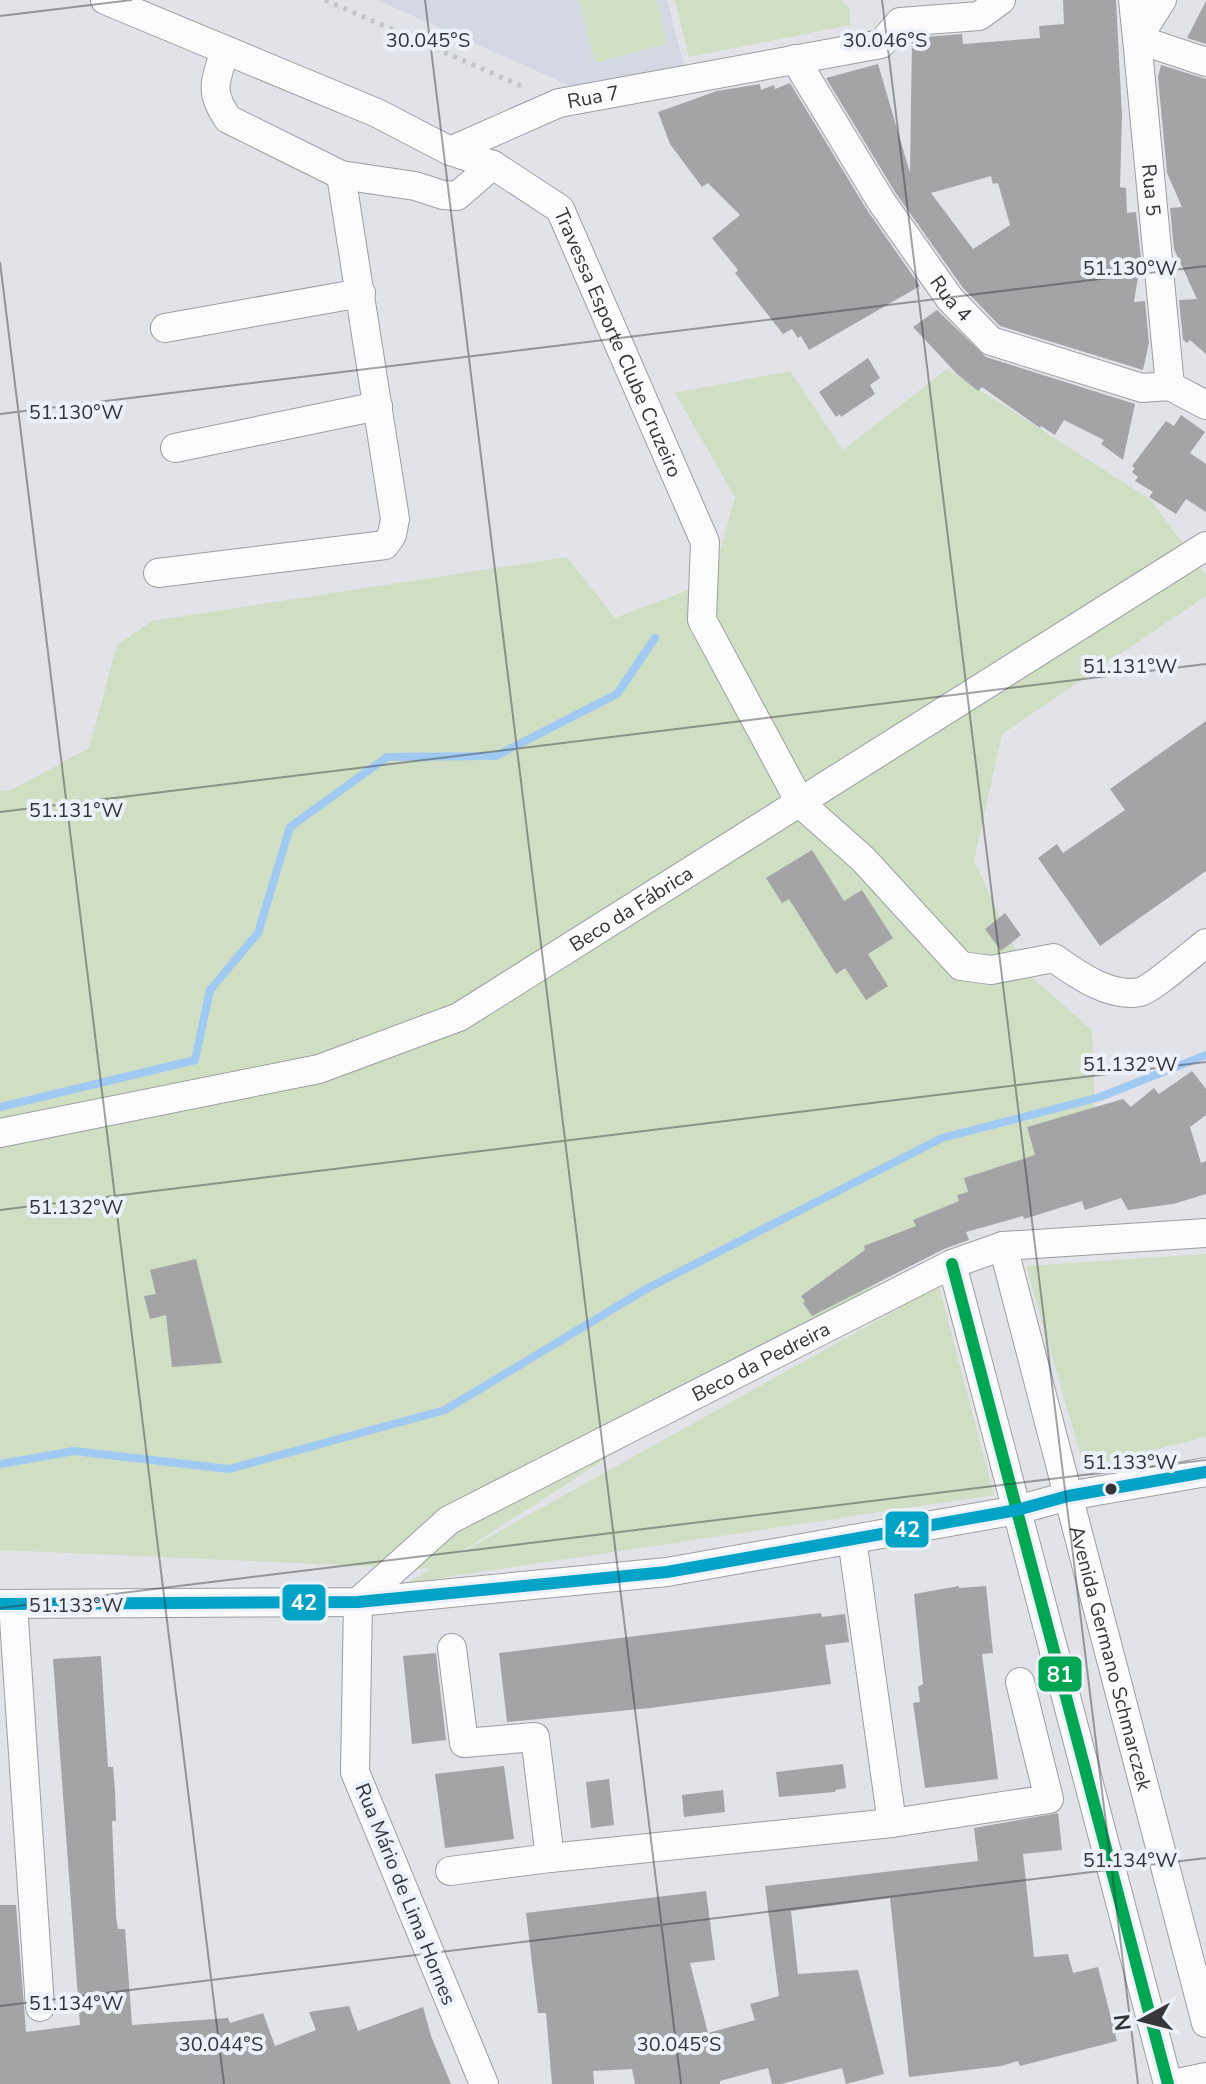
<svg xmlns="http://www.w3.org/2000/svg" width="1206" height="2084" font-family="'Nunito Sans',sans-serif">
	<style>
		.built { fill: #d3d8e3 }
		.green { fill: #d0dfc4 }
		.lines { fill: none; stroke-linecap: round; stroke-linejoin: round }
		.stream { stroke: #a0caf2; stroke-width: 8 }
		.building { fill: #a4a4a7; fill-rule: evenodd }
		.minor-casing { stroke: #9c9ea1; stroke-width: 30 }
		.path { stroke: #c4c5c6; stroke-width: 5; stroke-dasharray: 4 6; stroke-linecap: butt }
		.minor { stroke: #fbfbfc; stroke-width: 28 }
		.bus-1-casing { stroke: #ebf0f9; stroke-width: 18 }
		.bus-2-casing { stroke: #ebf0f9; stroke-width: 18 }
		.bus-1 { stroke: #00a651; stroke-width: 12 }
		.bus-2 { stroke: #03a3c7; stroke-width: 12 }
		.ticks { fill: none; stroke: #343639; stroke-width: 2; stroke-opacity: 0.45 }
		.bus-dot { fill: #343639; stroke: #ebf0f9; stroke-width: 3 }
		.labels { text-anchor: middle; stroke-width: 8; stroke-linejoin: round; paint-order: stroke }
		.street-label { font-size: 20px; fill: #343639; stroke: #ebf0f9 }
		.ticks-label { font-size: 20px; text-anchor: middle; fill: #343639; stroke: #ebf0f9; stroke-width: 8; stroke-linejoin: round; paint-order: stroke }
		.line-badge { stroke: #ebf0f9; stroke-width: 3 }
		.badge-label { font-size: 22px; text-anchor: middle; font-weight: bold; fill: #fff }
	</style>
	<rect width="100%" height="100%" fill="#e2e3e8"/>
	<path class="built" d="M377 0H667L684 66 573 87Z"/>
	<g class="green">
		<path d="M579 0H657L667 44 595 63Z"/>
		<path d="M675 0H841L850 10V25L689 57Z"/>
		<path d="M947 369 1151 500 1206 575V596L1002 734 974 861 1026 972 1092 1030 1096 1143 450 1559 939 1286 994 1495 407 1583 432 1569 0 1550V791L11 790 89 748 117 645 152 621 567 557 615 618 712 581 735 497 675 393 790 371 843 450Z"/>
		<path d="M1206 1254V1437L1084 1467 1026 1266Z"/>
	</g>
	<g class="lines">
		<g class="stream">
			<path d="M0 1107 195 1060 210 990 258 933 290 827 387 757 496 756 617 694 655 638"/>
			<path d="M0 1464 74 1451 229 1469 445 1410 646 1289 942 1138 1100 1097 1206 1055"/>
		</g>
	</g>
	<g class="building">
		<path d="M1063 0H1116L1122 116 1120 187 1126 188 1127 213 1136 212 1141 259 1134 302 1145 301 1149 343 1143 370 1000 326 963 288 895 192 826 78 878 64 910 173 912 38 962 34 963 44 1040 38 1039 26 1064 24ZM991 176 993 184 998 183 1010 225 973 249 931 193Z"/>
		<path d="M1206 1V44L1187 38Z"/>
		<path d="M1161 65 1206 79V354L1190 340 1187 343 1183 340 1179 300 1197 299 1174 249 1170 208 1182 207 1167 173 1158 77Z"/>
		<path d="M790 83 867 210 920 286 809 350 801 336 798 338 792 329 783 334 735 273 738 270 712 238 740 215 708 183 702 187 670 144 658 112 717 91 760 84 761 90 774 85 775 89Z"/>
		<path d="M937 310 986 357 1135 404 1123 460 1101 444 1104 440 1064 420 1055 435 1041 426 1040 428 982 387 978 391 957 374 913 327Z"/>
		<path d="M868 358 880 378 870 385 875 394 841 417 840 414 836 417 819 392Z"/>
		<path d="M1181 415 1205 432 1190 453 1206 464V512L1186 499 1176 514 1149 497 1153 492 1135 481 1138 477 1132 472 1135 468 1132 466 1166 421 1174 426Z"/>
		<path d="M1206 721V871L1100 946 1038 858 1057 844 1063 853 1125 810 1110 789Z"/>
		<path d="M812 850 844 901 862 890 893 938 868 954 888 986 866 1000 845 968 836 974 789 899 782 903 766 878Z"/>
		<path d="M1005 913 1021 935 1001 951 985 929Z"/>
		<path d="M1192 1071 1206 1089V1115L1190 1127 1201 1163 1206 1161V1194L1173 1204 1128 1210 1121 1198 1085 1210 1082 1201 1024 1219 1023 1216 966 1232 969 1240 944 1249 812 1316 803 1303 805 1301 801 1296 865 1250 864 1246 916 1226 913 1220 959 1201 957 1195 968 1192 964 1178 1035 1155 1027 1127 1123 1099 1131 1107 1154 1088 1159 1094Z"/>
		<path d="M196 1259 222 1363 172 1367 166 1315 150 1319 144 1296 156 1294 150 1270Z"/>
		<path d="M959 1586V1588L986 1586 993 1653 982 1654 998 1779 925 1788 913 1703 920 1702 918 1687 923 1684 914 1594Z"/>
		<path d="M821 1613 822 1617 845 1614 849 1642 825 1645 831 1684 650 1708 507 1722 499 1653Z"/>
		<path d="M436 1653 446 1740 412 1744 403 1656Z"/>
		<path d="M101 1656 108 1767H113L115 1791 116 1821H112L116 1916 118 1929H125L132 2025 228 2018 230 2023 263 2013 275 2046 316 2030 309 2012 349 2006 358 2031 423 2007 431 2036 451 2084H0V1905H16L26 2032 80 2025 53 1659Z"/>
		<path d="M843 1764 846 1788 835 1790V1792L779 1797 776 1772Z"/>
		<path d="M504 1766 514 1839 445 1848 435 1774Z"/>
		<path d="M609 1779 614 1825 591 1828 586 1782Z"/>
		<path d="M723 1790 725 1812 684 1817 682 1795Z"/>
		<path d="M1058 1813 1062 1850 1023 1854 1034 1957 1068 1954 1073 1973 1098 1967 1117 2041 1020 2066 1018 2061 1001 2066 909 2077 890 1898 791 1911 798 1974 858 1970 884 2074 846 2084 842 2068 781 2084H772L768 2068 720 2081V2084H635L632 2069 593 2071 594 2084H552L546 2013H538L526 1913 706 1891 715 1960 690 1963 708 2033 755 2020 750 2004 779 1996 765 1886 978 1861 974 1828Z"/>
	</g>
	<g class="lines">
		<defs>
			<g id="minor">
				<path id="s1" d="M105 0 377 113 450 151 493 165 560 209 705 542 702 620 801 804 863 859 961 966 991 970 1054 958C1077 974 1109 998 1140 992 1152 989 1193 953 1206 943"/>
				<path d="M1133 0 1137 39 1206 62"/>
				<path id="s2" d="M1162 0 1137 39 1170 386"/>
				<path id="s3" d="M795 59 881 201 950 299 991 341 1142 388 1170 386 1206 405"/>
				<path id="s4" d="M450 151 559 103 881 44 900 22 979 16 1001 0"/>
				<path d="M341 175 415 186 443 195 457 196 493 165"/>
				<path d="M165 328 361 293"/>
				<path d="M175 448 378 406"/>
				<path d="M158 573 385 545 392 535 395 519 341 175 228 119C208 90 216 81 225 50"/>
				<path id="s5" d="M0 1133 319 1069 459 1017 1206 546"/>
				<path id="s6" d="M1003 1246 1206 2023"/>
				<path d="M952 1264 1168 2084"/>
				<path d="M0 1604 358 1602 667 1572 1017 1510 1068 1496 1206 1472"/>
				<path d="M13 1604 40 2007"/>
				<path d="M452 1648 464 1743 535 1737 550 1858 892 1823 852 1539"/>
				<path d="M892 1823 1049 1799 1020 1682"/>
				<path d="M450 1871 550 1858"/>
				<path id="s7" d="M484 2084 355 1772 358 1602 449 1520 952 1264 1003 1246 1206 1233"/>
				<path d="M1173 2084 1206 2077"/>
			</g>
		</defs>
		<use href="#minor" class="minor-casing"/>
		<path class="path" d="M325 0 526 88"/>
		<use href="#minor" class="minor"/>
		<defs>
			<path id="bus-1" d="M952 1264 1168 2084"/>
			<path id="bus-2" d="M0 1604 358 1602 667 1572 1017 1510 1068 1496 1206 1472"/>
		</defs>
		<use href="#bus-1" class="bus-1-casing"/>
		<use href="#bus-2" class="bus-2-casing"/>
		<use href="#bus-1" class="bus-1"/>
		<use href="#bus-2" class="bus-2"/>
	</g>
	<path class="ticks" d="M425 0 681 2084M882 0 1138 2084M0 16 132 0M0 262 224 2084M0 414 1206 266M0 812 1206 664M0 1210 1206 1062M0 1608 1206 1460M0 2006 1206 1858"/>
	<circle class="bus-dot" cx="1111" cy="1489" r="7"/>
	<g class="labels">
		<g class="street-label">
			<text dy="7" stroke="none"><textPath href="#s4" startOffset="154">Rua 7</textPath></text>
			<text dy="7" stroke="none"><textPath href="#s2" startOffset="198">Rua 5</textPath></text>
			<text dy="7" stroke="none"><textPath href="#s3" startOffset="286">Rua 4</textPath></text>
			<text dy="7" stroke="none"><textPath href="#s1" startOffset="648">Travessa Esporte Clube Cruzeiro</textPath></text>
			<text dy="7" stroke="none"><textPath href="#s5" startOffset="678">Beco da Fábrica</textPath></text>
			<text dy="7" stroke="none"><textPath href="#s7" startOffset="980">Beco da Pedreira</textPath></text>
			<text dy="7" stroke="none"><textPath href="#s6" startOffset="426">Avenida Germano Schmarczek</textPath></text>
			<text transform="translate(406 1894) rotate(68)" y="7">Rua Mário de Lima Hornes</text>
		</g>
	</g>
	<g class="ticks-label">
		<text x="428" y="47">30.045°S</text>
		<text x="885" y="47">30.046°S</text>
		<text x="1130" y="275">51.130°W</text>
		<text x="76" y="419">51.130°W</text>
		<text x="1130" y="673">51.131°W</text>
		<text x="76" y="817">51.131°W</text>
		<text x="1130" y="1071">51.132°W</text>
		<text x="76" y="1214">51.132°W</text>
		<text x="1130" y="1469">51.133°W</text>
		<text x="76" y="1612">51.133°W</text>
		<text x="1130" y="1867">51.134°W</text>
		<text x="76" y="2010">51.134°W</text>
		<text x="221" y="2051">30.044°S</text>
		<text x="679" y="2051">30.045°S</text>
	</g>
	<g class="line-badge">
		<rect x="884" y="1510" width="46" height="39" rx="8" fill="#03a3c7"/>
		<rect x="281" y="1583" width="46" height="39" rx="8" fill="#03a3c7"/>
		<rect x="1037" y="1655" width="46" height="38" rx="8" fill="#00a651"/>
	</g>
	<g class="badge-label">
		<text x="907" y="1537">42</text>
		<text x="304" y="1610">42</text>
		<text x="1060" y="1682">81</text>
	</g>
	<g transform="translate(1142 2020) rotate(263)" stroke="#ebf0f9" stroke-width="6" paint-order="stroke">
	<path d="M0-6L14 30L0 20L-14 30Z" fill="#343639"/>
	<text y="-12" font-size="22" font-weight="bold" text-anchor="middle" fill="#343639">N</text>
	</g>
</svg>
